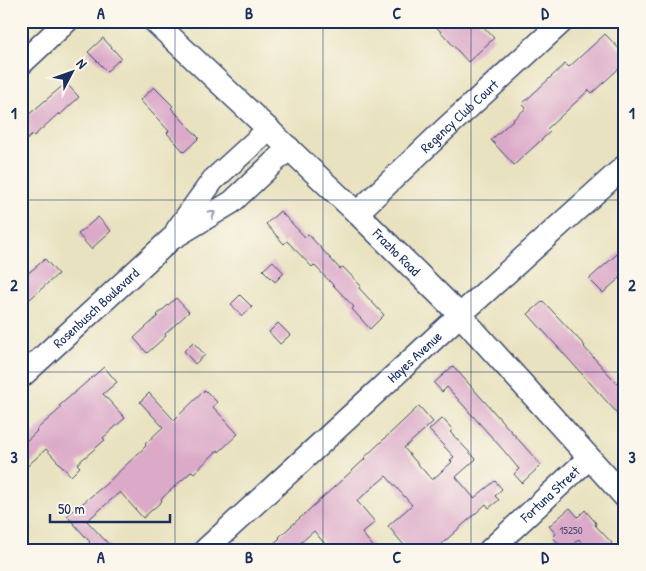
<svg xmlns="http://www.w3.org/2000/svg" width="646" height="571" font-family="'Patrick Hand',sans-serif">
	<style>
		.building { fill: #dcaac9 }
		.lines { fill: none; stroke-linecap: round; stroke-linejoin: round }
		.minor-casing { stroke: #3a4a6d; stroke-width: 25 }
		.minor { stroke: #fff; stroke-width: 22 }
		.oneway { stroke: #8d97ae }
		.grid { fill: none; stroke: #1b2f5e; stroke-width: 1; stroke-opacity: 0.55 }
		.labels { text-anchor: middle; stroke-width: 4.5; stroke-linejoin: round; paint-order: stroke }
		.number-label { font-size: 11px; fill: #4b4e79 }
		.street-label { font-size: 14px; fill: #1b2f5e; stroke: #fbf7ec }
		.neatline { fill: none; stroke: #1b2f5e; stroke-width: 2 }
		.grid-label { font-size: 16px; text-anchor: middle; font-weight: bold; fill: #1b2f5e }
	</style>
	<rect width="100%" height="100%" fill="#fbf7ec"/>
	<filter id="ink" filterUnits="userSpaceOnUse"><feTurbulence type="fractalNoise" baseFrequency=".02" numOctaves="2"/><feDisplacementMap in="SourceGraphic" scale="10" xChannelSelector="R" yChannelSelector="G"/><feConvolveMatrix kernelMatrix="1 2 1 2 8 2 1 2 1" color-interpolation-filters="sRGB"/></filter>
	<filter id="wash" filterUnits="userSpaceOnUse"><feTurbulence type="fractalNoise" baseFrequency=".0096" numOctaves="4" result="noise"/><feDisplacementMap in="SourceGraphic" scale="20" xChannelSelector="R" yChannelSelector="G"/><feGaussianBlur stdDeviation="1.12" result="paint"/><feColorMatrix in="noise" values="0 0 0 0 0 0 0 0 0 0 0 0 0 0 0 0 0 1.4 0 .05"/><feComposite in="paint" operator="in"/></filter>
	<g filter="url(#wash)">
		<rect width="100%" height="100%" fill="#e9e2c0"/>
		<g id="blocks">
			<g class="building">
				<path d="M431 21H478L494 38 468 62Z"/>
				<path d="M605 34 625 55V63L592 93 589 90 547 129 550 132 514 165 491 140 526 108 522 104 565 64 569 67Z"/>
				<path d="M103 38 121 58 107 71 88 52Z"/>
				<path d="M66 83 79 97 60 115 59 113 34 136 32 135 21 145V121Z"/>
				<path d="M154 87 173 106 171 108 199 138 184 152 167 133 169 131 140 100Z"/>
				<path d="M280 211 305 237 308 234 340 269 343 267 361 286 359 288 384 315 370 329 352 309 354 307 314 265 312 267 287 241 284 244 266 224Z"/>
				<path d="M98 217 111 231 91 249 78 234Z"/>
				<path d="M625 247V273L603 293 589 279Z"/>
				<path d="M45 259 58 274 21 307V283L27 278 25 276Z"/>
				<path d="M273 261 284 273 275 282 263 270Z"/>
				<path d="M240 295 252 307 242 316 231 304Z"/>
				<path d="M176 298 189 312 165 334 166 336 147 353 134 338 158 316 157 315Z"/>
				<path d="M543 301 585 346 584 347 625 392V408L618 414 528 314Z"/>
				<path d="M278 323 290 335 280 344 269 332Z"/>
				<path d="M193 342 205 355 195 364 184 351Z"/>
				<path d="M453 366 541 465 522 483 514 474 519 469 505 452 447 387 442 392 434 383Z"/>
				<path d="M104 367 117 382 103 394 125 418 103 438 105 440 77 464 80 467 71 476 46 449 21 472V446L37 431 36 430 61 408 59 406Z"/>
				<path d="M205 390 217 402 213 407 238 434 219 452 218 450 194 473 192 471 161 499 162 501 143 518 120 492 87 521 114 550H82L90 542 67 516 106 484 146 446 145 444 163 427 140 402 149 393 174 420Z"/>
				<path d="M419 406 433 422 404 448 432 480 452 462 450 460 454 457 429 430 442 418 453 430 450 432 476 459 456 477 474 498 495 481 502 489 495 496 499 500 489 508 486 504 435 550H408L388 526 412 505 386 476 357 501 375 522 362 533 376 550H330L314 531 292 550H266L280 538 279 537 365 459 364 458Z"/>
				<path d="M570 508 578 517 585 510 596 523 595 525 612 543 604 550H589L579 539 566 550H564L553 537 556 534 549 526Z"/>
			</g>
		</g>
	</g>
	<g filter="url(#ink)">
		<use href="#blocks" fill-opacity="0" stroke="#3a4a6d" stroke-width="1"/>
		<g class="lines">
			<defs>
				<g id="minor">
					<path id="s1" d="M154 21 357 213 460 315 625 497"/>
					<path d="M21 64 67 21"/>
					<path id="s2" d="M357 213 444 130 563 21"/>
					<path d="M177 230 213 180 269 129"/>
					<path id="s3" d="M21 377 171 239 232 202 289 148"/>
					<path id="s4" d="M205 550 460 315 625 166"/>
					<path id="s5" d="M490 550 589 458"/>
				</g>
			</defs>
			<use href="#minor" class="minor-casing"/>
			<use href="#minor" class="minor"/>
		</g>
		<defs><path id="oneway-chevron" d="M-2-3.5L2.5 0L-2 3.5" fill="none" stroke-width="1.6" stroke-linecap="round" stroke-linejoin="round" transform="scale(1.25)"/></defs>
		<use class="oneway" href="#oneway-chevron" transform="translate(212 214) rotate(-32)"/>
	</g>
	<path class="grid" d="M175 21V550M323 21V550M471 21V550M21 200H625M21 372H625"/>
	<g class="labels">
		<g class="number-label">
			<text x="571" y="534">15250</text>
		</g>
		<g class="street-label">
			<text dy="5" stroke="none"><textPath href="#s2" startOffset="141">Regency Club Court</textPath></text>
			<text dy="5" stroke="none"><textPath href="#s1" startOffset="335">Frazho Road</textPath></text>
			<text dy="5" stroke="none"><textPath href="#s3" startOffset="102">Rosenbusch Boulevard</textPath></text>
			<text dy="5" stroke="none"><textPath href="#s4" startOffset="285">Hayes Avenue</textPath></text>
			<text dy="5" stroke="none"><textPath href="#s5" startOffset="82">Fortuna Street</textPath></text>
		</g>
	</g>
	<rect width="646" height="571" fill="none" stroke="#fbf7ec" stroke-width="55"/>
	<g transform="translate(72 72) rotate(49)" stroke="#fbf7ec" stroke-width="4" paint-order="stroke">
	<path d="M0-4L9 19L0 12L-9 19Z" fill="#1b2f5e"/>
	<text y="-8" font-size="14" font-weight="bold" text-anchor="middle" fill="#1b2f5e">N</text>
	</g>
	<path d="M50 514v8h120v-8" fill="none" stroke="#1b2f5e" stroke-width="2.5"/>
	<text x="58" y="514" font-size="15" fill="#1b2f5e" stroke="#fbf7ec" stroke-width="4" paint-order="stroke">50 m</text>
	<rect x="28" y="28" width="590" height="516" class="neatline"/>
	<g class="grid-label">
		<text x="101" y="19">A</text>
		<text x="249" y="19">B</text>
		<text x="397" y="19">C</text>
		<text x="545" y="19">D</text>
		<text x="14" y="119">1</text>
		<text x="632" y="119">1</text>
		<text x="14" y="291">2</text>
		<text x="632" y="291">2</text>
		<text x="14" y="463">3</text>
		<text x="632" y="463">3</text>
		<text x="101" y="563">A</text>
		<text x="249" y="563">B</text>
		<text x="397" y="563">C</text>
		<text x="545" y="563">D</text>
	</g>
</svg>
